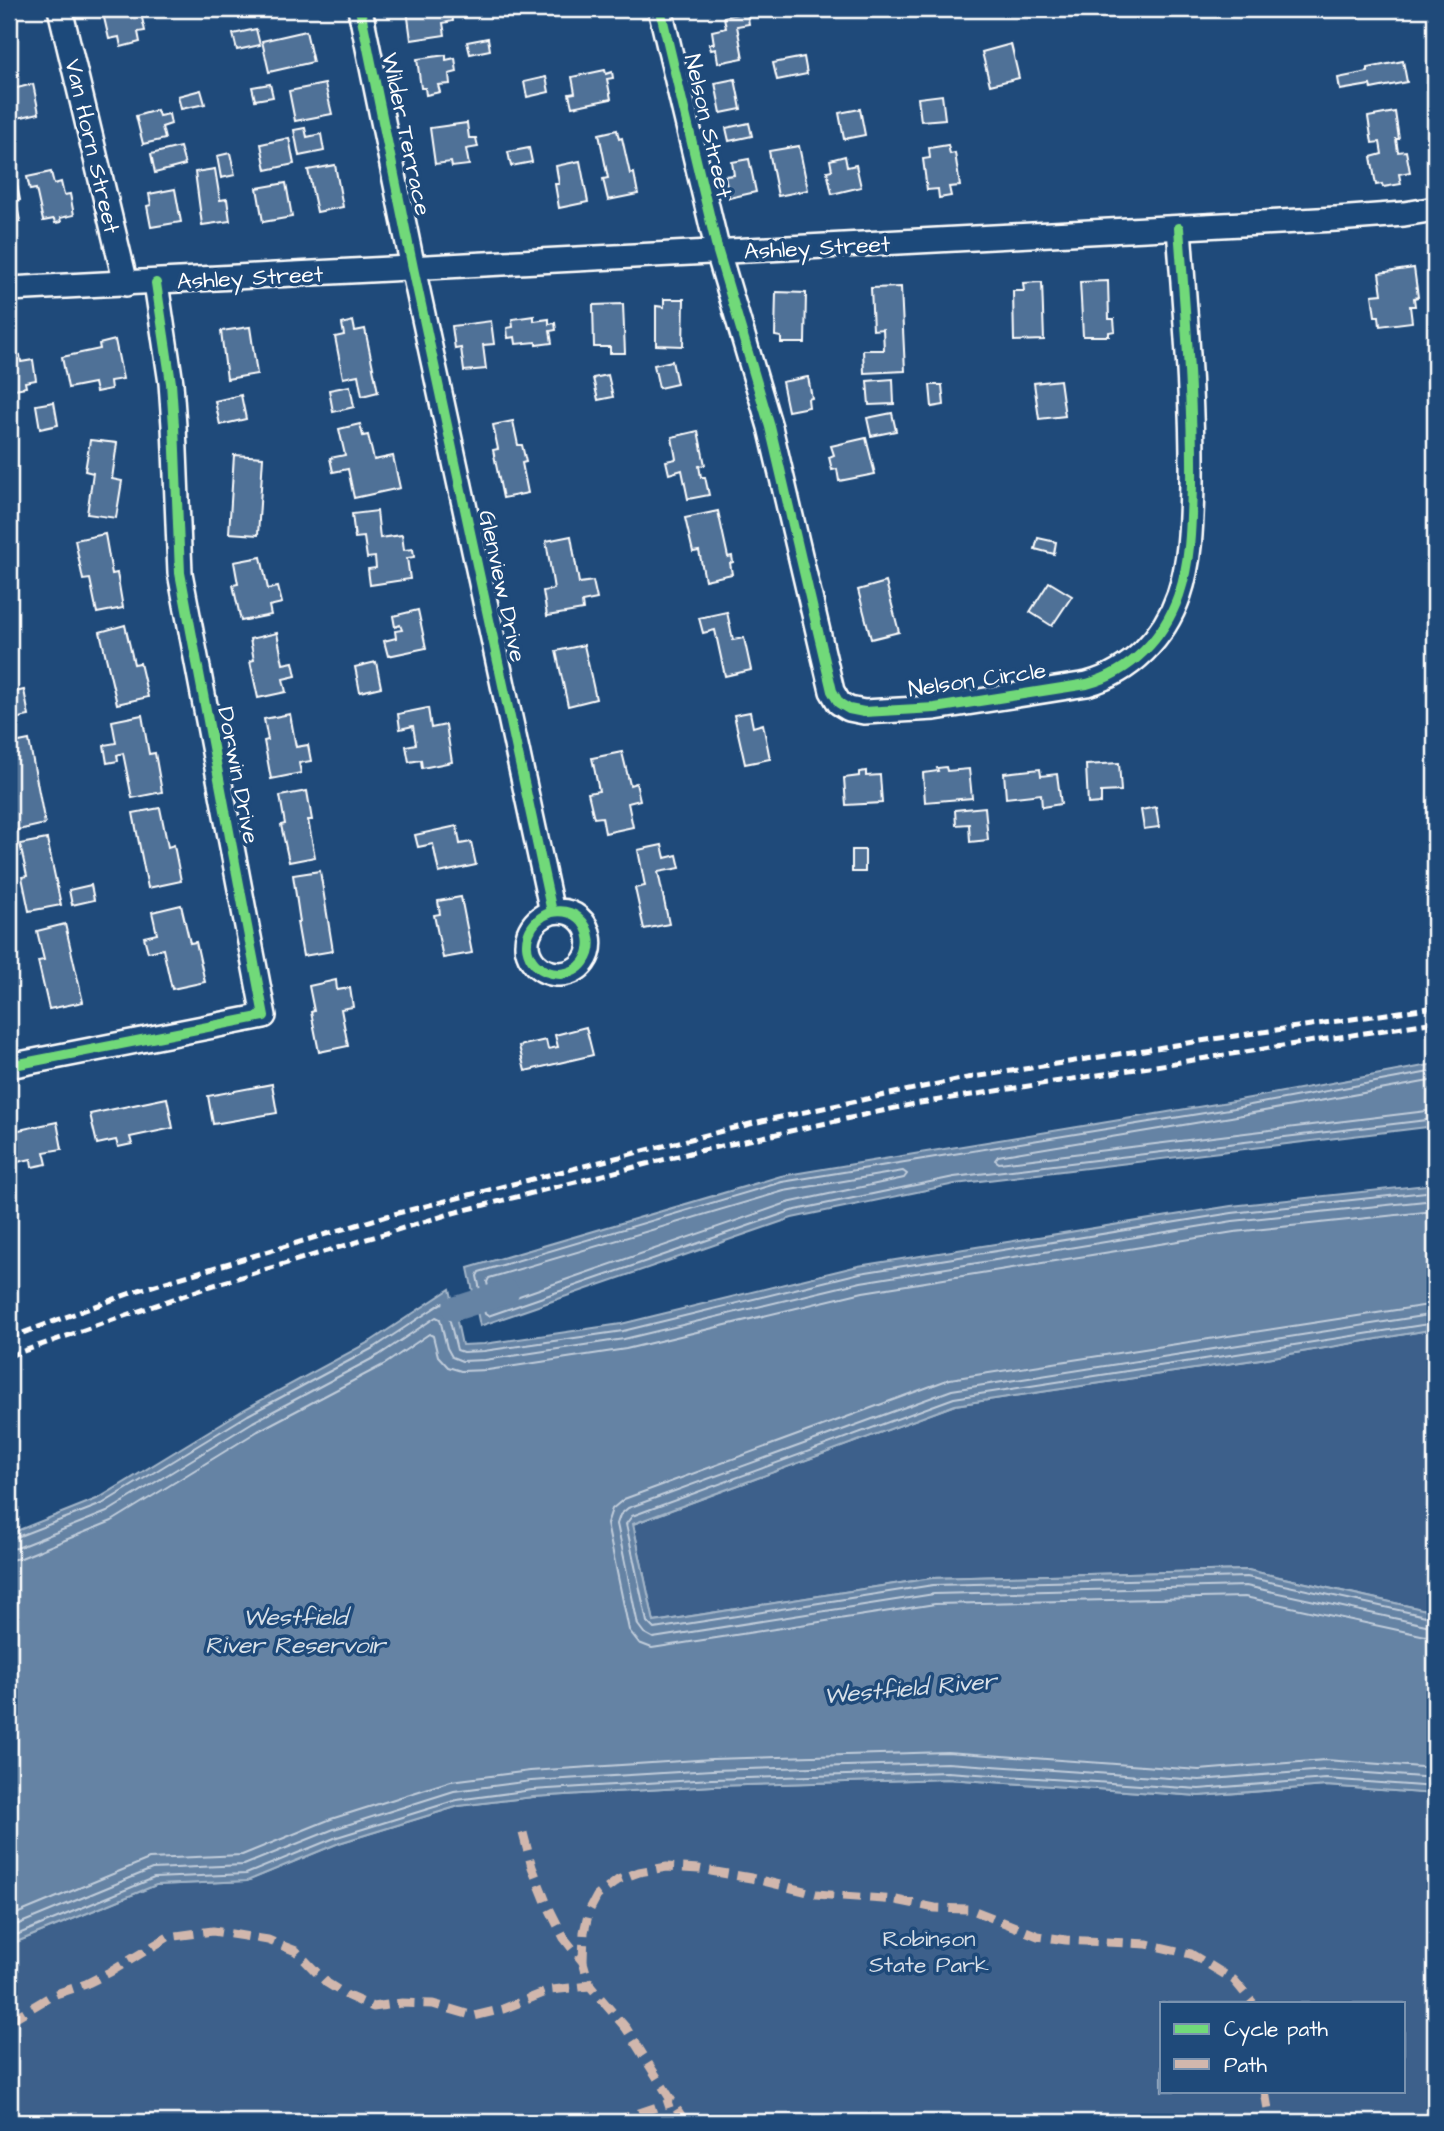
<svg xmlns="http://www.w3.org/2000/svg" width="1444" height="2131" font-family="'Architects Daughter',sans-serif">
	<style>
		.green { fill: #3c618b; stroke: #9eb0c5; stroke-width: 2; fill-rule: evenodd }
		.water { fill: #6583a4; stroke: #a3b5c8; stroke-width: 2 }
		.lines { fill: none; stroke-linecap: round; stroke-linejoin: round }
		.shore { stroke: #c1cddb; stroke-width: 2 }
		.canal { stroke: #6583a4; stroke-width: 24 }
		.building { fill: #507197; stroke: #fff; stroke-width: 2 }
		.minor-casing { stroke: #fff; stroke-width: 28 }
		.minor { stroke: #1f4a7a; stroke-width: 23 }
		.rail { stroke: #fff; stroke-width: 5; stroke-dasharray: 10 5; stroke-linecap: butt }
		.quiet { stroke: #d1b7ad; stroke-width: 9; stroke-dasharray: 18 9; stroke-linecap: butt }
		.cycleway-casing { stroke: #1f4a7a; stroke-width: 15 }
		.cycleway { stroke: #71d979; stroke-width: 10 }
		.labels { text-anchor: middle; stroke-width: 7; stroke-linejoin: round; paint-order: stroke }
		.street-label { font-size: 23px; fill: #fff; stroke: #1f4a7a }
		.park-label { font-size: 23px; fill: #d8dfe8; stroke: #1f4a7a }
		.water-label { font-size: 24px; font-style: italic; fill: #d8e0e8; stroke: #1f4a7a }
	</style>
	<rect width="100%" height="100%" fill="#1f4a7a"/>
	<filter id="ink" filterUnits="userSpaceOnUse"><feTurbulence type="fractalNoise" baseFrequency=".0143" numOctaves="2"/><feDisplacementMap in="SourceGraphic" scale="14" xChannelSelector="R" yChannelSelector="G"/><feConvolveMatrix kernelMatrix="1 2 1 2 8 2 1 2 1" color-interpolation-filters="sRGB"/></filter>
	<g filter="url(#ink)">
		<g class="green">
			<path d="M1435 1329V1612L1248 1570 932 1578 654 1622 633 1524 955 1405 1267 1358Z"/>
			<path d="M947 1779 1199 1796 1326 1786 1435 1794V2122H9V1945L156 1885 247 1881 339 1843 459 1806 533 1797 713 1786ZM1162 2003H1404V2091H1162Z"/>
		</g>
		<g class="water">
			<path d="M1435 1064V1126L955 1184 792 1218 480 1326 468 1268 781 1176 1228 1102Z"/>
			<path d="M1435 1184V1329L1267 1358 955 1405 633 1524 654 1622 932 1578 1248 1570 1435 1612V1794L1326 1786 1199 1796 947 1779 713 1786 533 1797 459 1806 339 1843 247 1881 156 1885 9 1945V1534L99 1498 245 1409 371 1341 450 1289 462 1345 484 1344 621 1324 858 1266 1231 1206Z"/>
		</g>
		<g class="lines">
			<g class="shore">
				<path d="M1435 1071 1229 1109 782 1182 479 1272 477 1276 485 1314 488 1316 791 1211 954 1177 1435 1119"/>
				<path d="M1435 1080 1231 1117 998 1156 995 1160 999 1163 1435 1110"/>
				<path d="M903 1171 907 1174 904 1178 787 1203 496 1304 491 1302 487 1282 489 1278 784 1191Z"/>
				<path d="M1435 1304 950 1379 624 1499 612 1509 607 1524 629 1630 639 1643 652 1648 935 1604 1245 1597 1435 1638"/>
				<path d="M1435 1314 952 1390 628 1508 620 1515 617 1524 638 1625 644 1633 653 1638 934 1594 1246 1586 1435 1627"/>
				<path d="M1435 1323 954 1398 632 1516 626 1524 647 1622 654 1629 933 1585 1247 1577 1435 1618"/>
				<path d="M9 1540 102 1504 248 1415 375 1347 442 1303 446 1305 457 1350 463 1352 484 1351 623 1331 860 1273 1232 1213 1435 1191"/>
				<path d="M9 1549 17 1548 107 1512 253 1422 379 1355 436 1317 440 1319 447 1348 452 1357 462 1361 485 1360 624 1339 861 1282 1233 1221 1435 1200"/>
				<path d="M9 1560 21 1558 112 1521 258 1431 385 1364 429 1334 433 1336 438 1356 448 1367 461 1371 488 1370 626 1349 863 1292 1234 1232 1435 1211"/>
				<path d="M9 1917 149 1859 242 1855 331 1819 451 1781 530 1771 712 1759 947 1752 1199 1770 1325 1760 1435 1768"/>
				<path d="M9 1928 152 1869 244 1865 334 1829 454 1791 531 1781 712 1770 947 1763 1199 1780 1326 1770 1435 1778"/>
				<path d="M9 1938 154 1878 246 1874 337 1837 457 1800 532 1790 712 1779 947 1772 1199 1789 1326 1779 1435 1787"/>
			</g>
			<path class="canal" d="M454 1309 507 1292"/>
		</g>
		<g class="building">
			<path d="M102 9H142H140L145 31 138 32 140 42 121 47 119 37 109 39Z"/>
			<path d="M415 9H446L447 13 452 12 453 21 443 23 445 35 411 40 407 10Z"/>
			<path d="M747 12 749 24 737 26 743 58 718 63 716 49 711 50 709 44H714L712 31 726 28 724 17Z"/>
			<path d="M256 29 260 45 237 50 233 34Z"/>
			<path d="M306 31 313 62 269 72 262 41Z"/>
			<path d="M488 38 490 50 470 54 467 42Z"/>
			<path d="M1011 44 1019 78 990 85 982 52Z"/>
			<path d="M446 55V60L455 58 457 72 449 74 450 84 438 85 440 92 426 95 425 88H421L417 59Z"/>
			<path d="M804 57 807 74 777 80 773 63Z"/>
			<path d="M1403 61 1407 82 1371 89 1370 85 1340 90 1338 78 1368 72V68Z"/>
			<path d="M605 70 606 74 612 72 613 78 607 79 611 99 572 107 569 94 575 93 572 77Z"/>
			<path d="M546 77 549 92 527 97 524 82Z"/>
			<path d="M735 79 741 109 721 113 715 83Z"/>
			<path d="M33 84 39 113 9 120V90Z"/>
			<path d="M270 84 273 97 255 100 252 87Z"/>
			<path d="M325 84 332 114 295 121 289 91Z"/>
			<path d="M201 90 205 104 181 109 178 96Z"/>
			<path d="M942 95 945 119 921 121 918 98Z"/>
			<path d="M860 109 865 135 844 139 839 113Z"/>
			<path d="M157 110 159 116 169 114 171 124 162 127 165 139 143 144 136 116Z"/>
			<path d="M1395 112 1399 139H1396L1398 152 1406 151 1410 172 1399 174 1401 184 1383 187 1382 184 1376 185 1371 157 1382 154 1380 142 1372 143 1368 117Z"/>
			<path d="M467 123 469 138H476L478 147 466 149 469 165 452 167 451 162 435 164 430 128Z"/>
			<path d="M749 123 752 136 729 141 726 128Z"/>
			<path d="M305 128 307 137 321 134 324 151 299 156 294 130Z"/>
			<path d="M617 130 619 139 622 138 630 174 634 173 638 194 608 200 603 179 608 178 599 134Z"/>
			<path d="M289 138 294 164 266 170 261 144Z"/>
			<path d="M948 145 950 154 955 153 960 186 949 187 951 196 939 198 938 189 927 190 923 159 930 158 929 148Z"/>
			<path d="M799 146 808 190 778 196 769 151Z"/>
			<path d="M180 147 185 165 155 173 151 154Z"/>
			<path d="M529 148 532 162 511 166 508 152Z"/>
			<path d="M230 153 235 175 221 178 217 156Z"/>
			<path d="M845 156 847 167 856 165 861 187 832 194 827 171 832 170 830 160Z"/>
			<path d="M749 159 756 192 729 198 725 176 734 175 732 162Z"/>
			<path d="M580 161 588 202 559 208 555 184H559L556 166Z"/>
			<path d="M335 165 343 207 317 212 308 170Z"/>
			<path d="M215 169 220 200 227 199 230 221 202 225 195 172Z"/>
			<path d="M51 172 54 184 61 182 64 195 70 194 74 215 60 218 61 222 55 223 54 219 43 221 36 189 30 190 27 177Z"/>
			<path d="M16 180 20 200 16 201 20 221 9 223V181Z"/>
			<path d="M286 183 292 217 263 222 257 188Z"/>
			<path d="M175 189 181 222 151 227 147 206 151 205 149 194Z"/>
			<path d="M1414 268 1418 297 1414 298 1415 306H1410L1412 322 1380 326 1379 316H1375L1372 295 1382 294 1379 273Z"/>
			<path d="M1108 281 1109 319H1114L1115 331 1109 332V336H1083L1080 282Z"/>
			<path d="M1042 282 1044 340 1014 341 1013 291H1024L1023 283Z"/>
			<path d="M901 287 905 371 864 373 863 350H884L883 329 873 330 871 288Z"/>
			<path d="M776 292 806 293 805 343H781V337L775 336Z"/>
			<path d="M664 299H684L683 346 656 345V306L664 307Z"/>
			<path d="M623 304 625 353H610V347H594L593 305Z"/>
			<path d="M534 316V321L549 319V324L555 323 556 330 550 331 552 343 536 345V342L516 344 515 337 508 338 507 328 513 327 512 319Z"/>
			<path d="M353 321 355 331 365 329 378 392 362 396 358 375 343 378 335 337 344 335 342 324Z"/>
			<path d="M491 321 494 344 483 345 486 369 464 371 461 348 455 349 452 326Z"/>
			<path d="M250 327 257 374 227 379 221 331Z"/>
			<path d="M115 340 123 379 110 381 111 389 96 392 94 383 68 388 62 357 100 349 99 344Z"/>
			<path d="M20 355 21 362 33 360 36 380 25 382 26 387 9 390V357Z"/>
			<path d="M672 361 677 384 659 388 654 365Z"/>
			<path d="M608 375 613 397 598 400 593 378Z"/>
			<path d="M808 377 812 398 808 399 809 407 788 411 782 382Z"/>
			<path d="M893 379 894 404 869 405 867 381Z"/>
			<path d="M1060 380 1065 416 1039 419 1034 383Z"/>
			<path d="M930 385H942L944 405 932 407Z"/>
			<path d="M350 386 354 407 333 412 329 390Z"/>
			<path d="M241 395 246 419 220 425 215 401Z"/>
			<path d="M54 402 58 425 40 429 36 405Z"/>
			<path d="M892 413 896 431 871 436 867 418Z"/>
			<path d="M513 421 518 445H522L526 462 522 463 528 493 503 498 493 450 498 449 493 425Z"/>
			<path d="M360 424 363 436 368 435 374 460 393 456 400 488 354 498 348 469 333 472 330 458 345 455 339 429Z"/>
			<path d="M698 431 705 465 699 466 701 477H705L709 495 688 499 682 470 669 474 666 461 676 459 672 437Z"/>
			<path d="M866 438 875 474 839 481 837 469 832 470 829 457 834 455 831 446Z"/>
			<path d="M90 440 117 443 112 479 122 481 116 518 87 514 93 473 85 471Z"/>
			<path d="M234 455 263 457 258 535 229 533Z"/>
			<path d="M377 511 380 538 402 535 404 550 413 549 414 557 407 558 410 579 370 585 368 569 376 568 375 557 367 558 364 537 355 538 352 514Z"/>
			<path d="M718 511 728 557 732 556 733 562 730 563 732 574 705 580 699 551 693 552 685 518Z"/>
			<path d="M105 534 112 574 117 573 123 608 97 613 90 579 83 580 75 540Z"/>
			<path d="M571 536 579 583 593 581 597 599 582 602 583 610 547 616 543 591 554 589 546 541Z"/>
			<path d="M1038 538 1056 542 1054 554 1035 549Z"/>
			<path d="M261 557 268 589 278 587 282 603 269 606 271 615 241 621 233 585 238 584 234 562Z"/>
			<path d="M886 582 899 632 871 639 858 590Z"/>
			<path d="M1049 582 1072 596 1052 626 1030 612Z"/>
			<path d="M418 610 426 648 388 656 384 641 396 638 395 631 402 630 400 625 395 627 393 616Z"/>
			<path d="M727 612 733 640 744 638 751 670 725 676 715 630 703 633 699 618Z"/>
			<path d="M125 625 134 664 140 663 148 697 117 704 100 632Z"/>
			<path d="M277 633 283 664 293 662 296 676 283 679 286 692 258 698 250 661 254 660 250 639Z"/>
			<path d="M584 645 596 699 568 706 556 651Z"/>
			<path d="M376 662 381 687 360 692 355 667Z"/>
			<path d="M9 679 10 683H13L15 692 24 690 29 716 9 720Z"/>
			<path d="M428 708 431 728 446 725 452 762 422 768 421 760 409 762 406 746 416 744 413 726 400 729 398 714Z"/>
			<path d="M750 712 753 727 763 724 770 759 745 764 734 715Z"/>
			<path d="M290 714 296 747 308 745 311 761 299 763 301 773 271 779 264 741 268 740 264 719Z"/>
			<path d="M142 715 149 754 155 753 162 792 132 798 123 753 117 755 118 761 107 763 104 745 116 743 112 721Z"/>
			<path d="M29 740 45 824 14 831 9 807V744Z"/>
			<path d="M622 752 630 785 636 783 640 800 628 803 633 827 605 833 602 817 594 818 588 793 599 791 592 758Z"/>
			<path d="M1119 763 1121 791 1101 792V803L1088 804 1086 765Z"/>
			<path d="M946 767 947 771 969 769 972 798 925 802 923 773 938 771 937 768Z"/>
			<path d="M1040 769 1041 776 1057 774 1061 804 1042 807 1041 794 1006 798 1004 773Z"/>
			<path d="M866 771V776L880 775 882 803 846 805 844 778 859 776V772Z"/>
			<path d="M307 791 312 820H308L315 857 289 862 281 825 285 824 280 796Z"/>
			<path d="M985 807 988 840 970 842 969 824 956 825 955 810Z"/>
			<path d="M1156 807 1159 827 1144 829 1141 810Z"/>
			<path d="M160 808 168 847 174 845 181 881 148 888 133 813Z"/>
			<path d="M457 826 460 844 471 842 476 865 439 873 433 844 418 847 415 835Z"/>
			<path d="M47 839 61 905 29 911 22 877 27 876 20 844Z"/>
			<path d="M662 845 665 858 677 855 680 868 658 872 669 924 644 929 635 888 645 886 638 850Z"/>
			<rect x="852" y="850" width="13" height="22"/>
			<path d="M320 871 333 951 303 956 297 922H300L293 875Z"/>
			<path d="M91 885 94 900 72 905 69 890Z"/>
			<path d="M461 897 472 953 443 958 434 915 440 914 438 901Z"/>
			<path d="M181 905 190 943 196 942 205 982 172 989 163 949 148 952 144 937 157 934 152 912Z"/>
			<path d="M65 924 83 1002 49 1009 38 961 44 960 37 931Z"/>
			<path d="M336 980 337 990 350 988 353 1007 341 1009 348 1046 319 1052 311 1012 314 1011 309 986Z"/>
			<path d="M586 1027 593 1055 525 1071 519 1046 546 1040 548 1049 558 1047 555 1035Z"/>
			<path d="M272 1084 277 1113 213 1124 208 1096Z"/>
			<path d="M167 1098 173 1128 130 1137 132 1144 118 1147 116 1140 97 1144 90 1114Z"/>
			<path d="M57 1122 62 1149 44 1152 47 1164 32 1167 31 1159 9 1164V1132Z"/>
		</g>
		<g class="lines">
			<defs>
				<g id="minor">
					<path d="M60 9 126 284"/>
					<path d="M360 9 413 268 552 912C597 904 604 971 560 974 550 974 542 971 535 964 518 945 530 919 552 912"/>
					<path d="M660 9 718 252 770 427 832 691 839 703 849 709 864 712 935 708 1087 684C1131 672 1164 638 1179 595 1191 560 1191 521 1192 484 1193 399 1185 313 1179 228"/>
					<path d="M9 289 1336 219 1404 214 1435 209"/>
					<path d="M9 1066 264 1016 180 573 174 426 171 383 156 283"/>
				</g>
			</defs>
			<use href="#minor" class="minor-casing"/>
			<use href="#minor" class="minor"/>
			<g class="rail">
				<path d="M9 1338 139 1290 390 1215 762 1121 961 1079 1207 1040 1435 1007"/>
				<path d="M9 1356 211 1286 453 1213 694 1152 914 1104 1435 1022"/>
			</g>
			<g class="quiet">
				<path d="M523 1833 532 1867 546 1902 564 1938 583 1962 590 1986"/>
				<path d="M583 1962 584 1932 589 1911 597 1896 618 1880 639 1872 667 1867 699 1869 751 1878 816 1894 896 1900 935 1908 970 1909 1038 1936 1066 1940 1147 1944 1191 1954 1234 1980 1253 2003"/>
				<path d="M9 2021 53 1995 86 1984 112 1971 168 1937 213 1931 268 1940 296 1951 327 1983 348 1996 373 2007 402 2003 433 2004 474 2016 503 2009 551 1990 590 1986 626 2028 685 2122"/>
				<path d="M1265 2091 1270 2122"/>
				<path d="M613 2122 672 2102"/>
			</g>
			<defs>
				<g id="cycleway">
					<path d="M360 9 413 268 552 912C597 904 604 971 560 974 550 974 542 971 535 964 518 945 530 919 552 912"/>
					<path d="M660 9 718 252 770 427 832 691 839 703 849 709 864 712 935 708 1087 684C1131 672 1164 638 1179 595 1191 560 1191 521 1192 484 1193 399 1185 313 1179 228"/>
					<path d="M9 1066 264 1016 180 573 174 426 171 383 156 283"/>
				</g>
			</defs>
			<use href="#cycleway" class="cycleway-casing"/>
			<use href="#cycleway" class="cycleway"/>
		</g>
	</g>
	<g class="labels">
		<g class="street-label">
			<text transform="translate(709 126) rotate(77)" y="8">Nelson Street</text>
			<text transform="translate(407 134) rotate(78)" y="8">Wilder Terrace</text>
			<text transform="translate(93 146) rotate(77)" y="8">Van Horn Street</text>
			<text transform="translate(817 247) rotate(-3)" y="8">Ashley Street</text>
			<text transform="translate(250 277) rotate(-3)" y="8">Ashley Street</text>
			<text transform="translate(503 586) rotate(78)" y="8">Glenview Drive</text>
			<text transform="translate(977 679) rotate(-8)" y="8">Nelson Circle</text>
			<text transform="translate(239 775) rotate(79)" y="8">Dorwin Drive</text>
		</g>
		<g class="park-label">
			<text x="929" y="1946">Robinson<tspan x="929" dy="26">State Park</tspan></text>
		</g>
		<g class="water-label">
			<text x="295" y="1625">Westfield<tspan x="295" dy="28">River Reservoir</tspan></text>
			<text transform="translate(910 1688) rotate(-5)" y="8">Westfield River</text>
		</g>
	</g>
	<rect width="1444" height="2131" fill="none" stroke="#1f4a7a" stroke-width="35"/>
	<rect x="18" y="18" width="1409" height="2096" fill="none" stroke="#fff" stroke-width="2.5" filter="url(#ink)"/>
	<rect x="1160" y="2002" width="245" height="91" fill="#1f4a7a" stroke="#7992af" stroke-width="2"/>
	<rect x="1174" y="2024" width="35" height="10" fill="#71d979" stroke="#7992af" stroke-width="2"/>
	<text x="1224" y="2036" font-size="21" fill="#ffffff">Cycle path</text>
	<rect x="1174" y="2059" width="35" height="10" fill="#d1b7ad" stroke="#7992af" stroke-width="2"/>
	<text x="1224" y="2072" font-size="21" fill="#ffffff">Path</text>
</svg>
